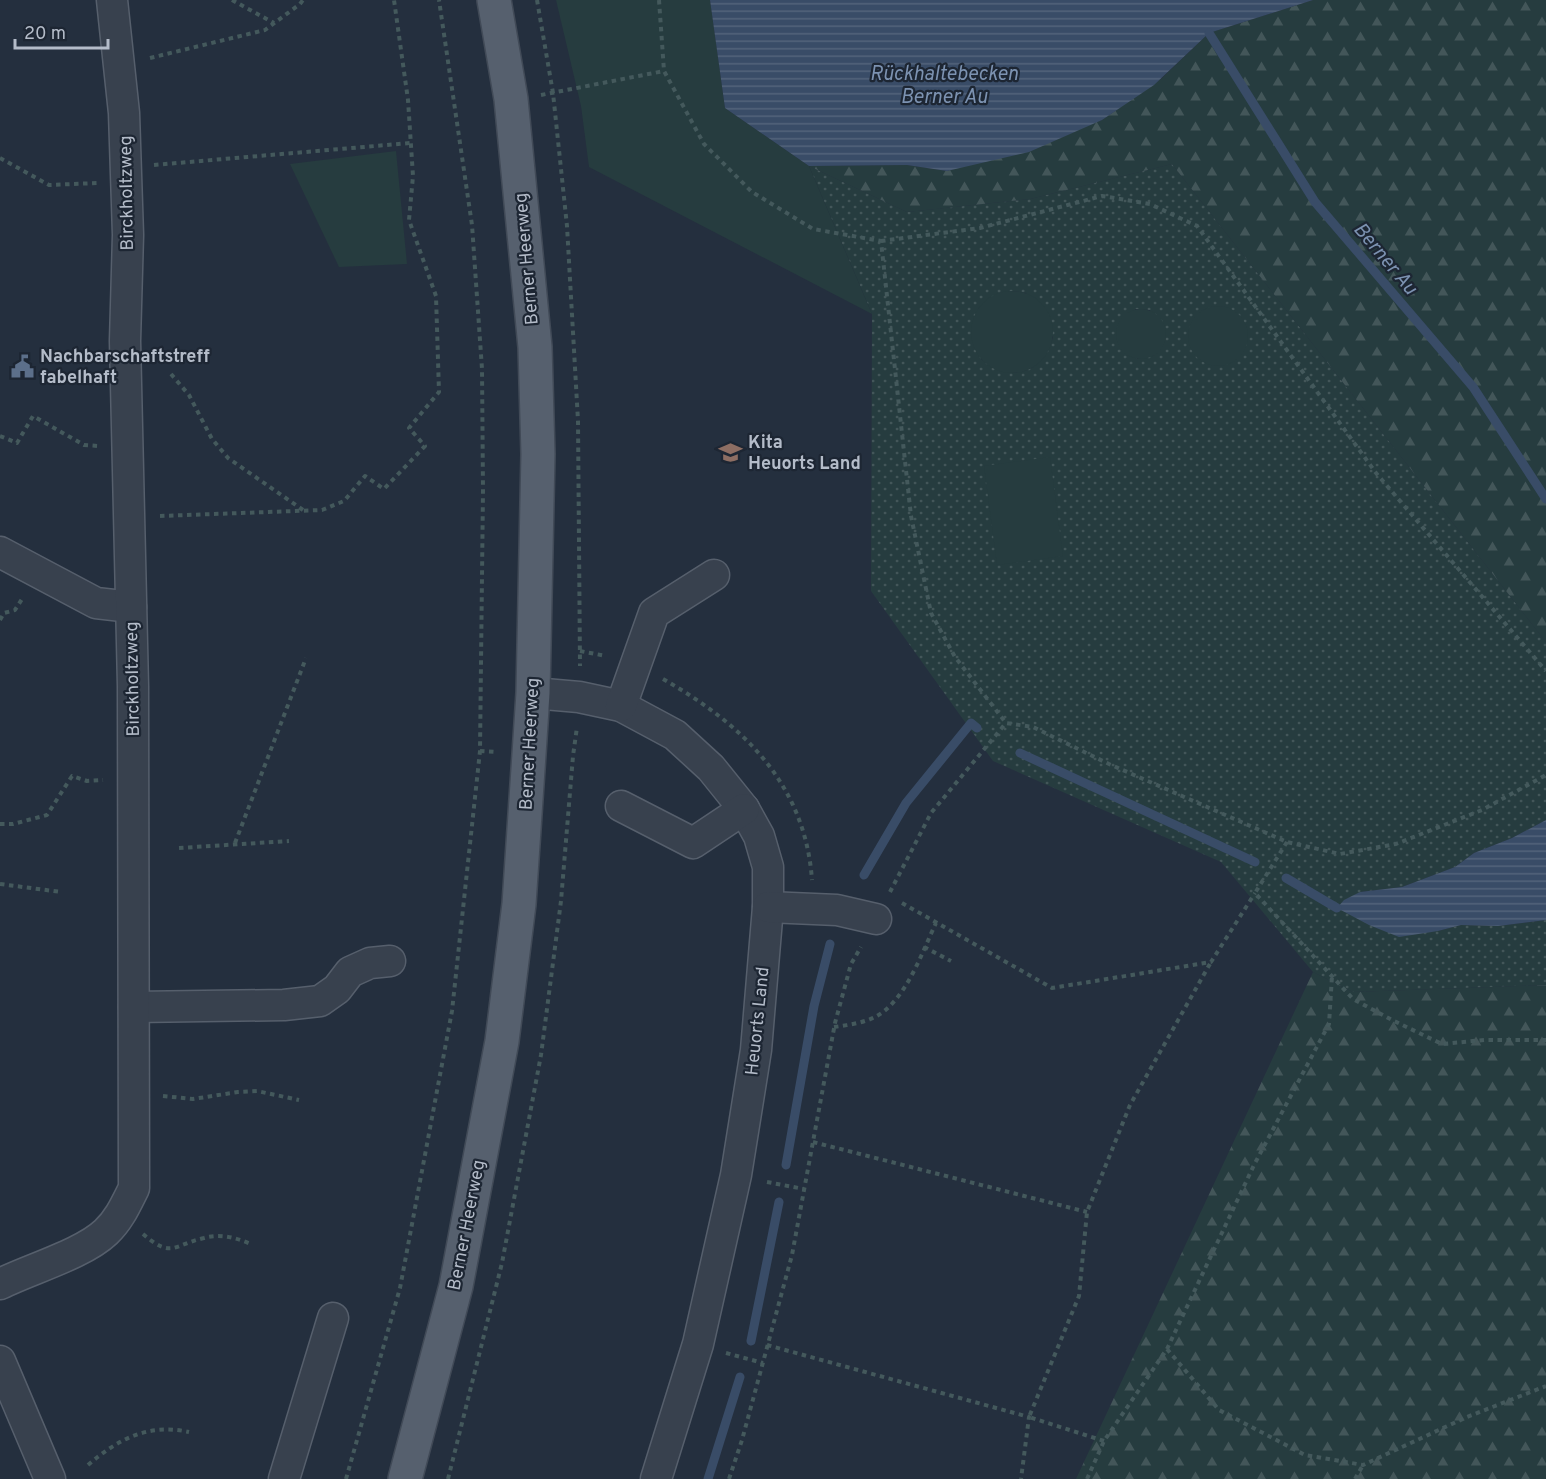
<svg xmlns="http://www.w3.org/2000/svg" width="1546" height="1479" font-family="Overpass,sans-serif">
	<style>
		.grass { fill: url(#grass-dots); fill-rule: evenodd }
		.forest { fill: url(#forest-firs) }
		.park { fill: #263c3f }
		.water { fill: url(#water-rules) }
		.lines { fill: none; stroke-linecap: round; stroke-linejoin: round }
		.stream { stroke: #394c67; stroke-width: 9 }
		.minor-casing { stroke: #565f6c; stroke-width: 33 }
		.major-casing { stroke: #414a57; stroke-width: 36 }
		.path { stroke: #44595c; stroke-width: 4; stroke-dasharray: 4.5 4.5; stroke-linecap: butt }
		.minor { stroke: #38414e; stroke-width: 30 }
		.major { stroke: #56606e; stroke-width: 33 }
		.labels { text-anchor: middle; stroke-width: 4.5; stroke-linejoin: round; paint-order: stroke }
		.street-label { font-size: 18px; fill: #b4bcc9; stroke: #1d2633 }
		.poi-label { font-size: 18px; font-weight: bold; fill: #b4bcc9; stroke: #1d2633; text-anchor: start }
		.water-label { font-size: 20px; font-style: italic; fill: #7c92b1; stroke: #1d2633 }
	</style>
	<defs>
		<pattern id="grass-dots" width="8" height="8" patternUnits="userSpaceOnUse" patternTransform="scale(1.5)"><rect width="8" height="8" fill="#263c3f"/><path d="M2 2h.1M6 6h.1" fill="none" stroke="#435659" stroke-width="1.8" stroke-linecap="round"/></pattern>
		<pattern id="forest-firs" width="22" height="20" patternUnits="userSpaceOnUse" patternTransform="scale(1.5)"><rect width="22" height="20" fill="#263c3f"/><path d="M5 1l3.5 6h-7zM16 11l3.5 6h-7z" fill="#435659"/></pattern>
		<pattern id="water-rules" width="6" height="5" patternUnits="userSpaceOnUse" patternTransform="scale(1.5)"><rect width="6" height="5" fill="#394c67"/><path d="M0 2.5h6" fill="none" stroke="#53647b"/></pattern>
	</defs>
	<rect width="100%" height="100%" fill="#242f3e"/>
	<path class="grass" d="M1172 164 1546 642V820L1512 838 1474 853 1455 867 1402 887 1360 892 1438 931 1461 925 1498 926 1546 920V985L1353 992 1313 972 1221 862 993 761 871 591 872 314 809 166 907 212 1030 199ZM1013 291 1026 293 1053 337C1043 373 1011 384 981 359L978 309C989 298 998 293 1013 291ZM1135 309 1150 310 1154 355 1137 359Z"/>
	<g class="forest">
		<path d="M1313 0H1546V642L1172 164 1030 199 907 212 809 166 907 165 947 171 1102 120 1161 79 1209 33Z"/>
		<path d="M1313 972 1353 992 1546 985V1479H1076Z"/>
	</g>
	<g class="park">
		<path d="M556 0H710L725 108 809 166 872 314 589 167 581 106Z"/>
		<path d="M396 151 407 264 339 267 290 164Z"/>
		<circle cx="1012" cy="332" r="41"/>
		<circle cx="1218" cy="336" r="30"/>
		<circle cx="1141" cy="334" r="25"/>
		<path d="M1050 457 1063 556 997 565 984 466Z"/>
	</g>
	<g class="water">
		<path d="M710 0H1313L1209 33 1154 85 1102 120 1029 152 947 171 907 165 809 166 725 108Z"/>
		<path d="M1546 820V920L1498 926 1461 925 1438 931 1399 937 1369 925 1337 908 1344 900 1360 892 1402 887 1455 867 1474 853 1512 838Z"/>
	</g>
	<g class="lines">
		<g class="stream">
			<path d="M1209 33 1315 202 1473 387 1546 499"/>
			<path d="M1020 753 1255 862"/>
			<path d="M864 875 906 803 971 723 977 728"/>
			<path d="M1286 878 1337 908"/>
			<path d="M786 1165 814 1006 830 944"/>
			<path d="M751 1341 779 1202"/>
			<path d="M708 1479 740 1377"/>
		</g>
		<defs>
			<g id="minor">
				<path d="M0 552 96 603 131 607"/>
				<path d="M533 693 579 697 621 706 675 735 711 768 744 809 759 836 768 867V907L756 1050 736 1175 698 1344 656 1479"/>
				<path d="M621 706 654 613 714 575"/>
				<path d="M621 806 693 843 744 809"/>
				<path d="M768 907 837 910 876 919"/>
				<path d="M134 1007 284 1005 320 1001 337 989 350 972 370 963 390 961"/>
				<path d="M0 1284C30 1269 83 1254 106 1232 119 1220 126 1204 134 1188L133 686 125 341 128 235 124 113 112 0"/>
				<path d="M0 1361 50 1479"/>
				<path d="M284 1479 333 1318"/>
			</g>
			<path id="major" d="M405 1479 456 1286 502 1041 519 904 529 754 533 693 538 454 535 347 511 99 494 0"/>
		</defs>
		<use href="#minor" class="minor-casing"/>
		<use href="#major" class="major-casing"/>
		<g class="path">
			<path d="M232 0 274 23"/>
			<path d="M537 0 553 93 567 226 578 421 580 666"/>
			<path d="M659 0 664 71 704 144 752 192 813 229 881 241 911 516 931 613 955 657 1006 723 1033 727 1109 764 1287 842 1340 854 1396 844 1482 810 1546 775"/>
			<path d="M150 58 265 30 300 4 303 0"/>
			<path d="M541 95 664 71"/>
			<path d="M0 158 49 185 98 183"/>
			<path d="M154 165 410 143"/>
			<path d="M881 241 980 228 1102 196 1150 204 1197 226 1376 473 1546 671"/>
			<path d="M171 374 189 395 212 439 228 458 303 510"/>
			<path d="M0 436 17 443 33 416 84 445 98 446"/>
			<path d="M160 516 322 510 344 501 365 476 384 489 425 446 409 428 439 392 436 296 409 220 413 176 408 100 394 0"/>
			<path d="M0 620 4 613 15 610 22 599"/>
			<path d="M580 651 606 656"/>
			<path d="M663 679C742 724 805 783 812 880"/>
			<path d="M480 751 497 752"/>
			<path d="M0 824H13L47 815 72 776 87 781 103 780"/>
			<path d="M1287 842 1255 893 1353 999 1392 1020 1442 1044 1484 1040H1546"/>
			<path d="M235 843 306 658"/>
			<path d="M179 848 289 841"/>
			<path d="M0 884 61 892"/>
			<path d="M890 892 931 813 1006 723"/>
			<path d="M902 903 1052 988 1211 962 1255 893"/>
			<path d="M924 947 951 961"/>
			<path d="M834 1027C848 1025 863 1023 875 1017 906 1001 922 952 936 923"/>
			<path d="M163 1096 193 1099 238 1092 257 1091 299 1100"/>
			<path d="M813 1142 1087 1212"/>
			<path d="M767 1182 804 1189"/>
			<path d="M143 1234C172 1259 173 1245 204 1238 221 1233 236 1238 251 1244"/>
			<path d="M767 1345 1029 1417 1021 1479"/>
			<path d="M1167 1349 1219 1410 1305 1455 1363 1465 1467 1417 1546 1386"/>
			<path d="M726 1353 763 1363"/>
			<path d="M1104 1441 1029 1417 1079 1296 1087 1212 1130 1105 1211 962"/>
			<path d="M88 1465C118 1439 149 1423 189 1432"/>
			<path d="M346 1479 400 1288 452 1011 480 751 483 490 482 369 472 225 439 0"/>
			<path d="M448 1479 502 1263 541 1055 561 901 573 756 577 727"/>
			<path d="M729 1479 742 1440 792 1255 835 1023 851 964 861 947"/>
			<path d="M1087 1479 1104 1441 1167 1349 1254 1165 1329 1024 1332 976"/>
			<path d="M1355 1479 1363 1465"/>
		</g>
		<use href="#minor" class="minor"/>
		<use href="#major" class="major"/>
	</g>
	<defs>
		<symbol id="civic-bare" viewBox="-9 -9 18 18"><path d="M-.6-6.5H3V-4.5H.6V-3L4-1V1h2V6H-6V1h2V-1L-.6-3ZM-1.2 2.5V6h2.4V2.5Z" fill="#5c6f8a" stroke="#1d2633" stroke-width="2.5" paint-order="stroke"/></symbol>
		<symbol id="school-bare" viewBox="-9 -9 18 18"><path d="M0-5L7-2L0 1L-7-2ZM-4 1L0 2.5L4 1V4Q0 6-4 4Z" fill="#8d6e63" stroke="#1d2633" stroke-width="2.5" paint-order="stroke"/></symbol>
	</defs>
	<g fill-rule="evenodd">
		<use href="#civic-bare" x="6" y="350" width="33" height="33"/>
		<use href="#school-bare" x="714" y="436" width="33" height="33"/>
	</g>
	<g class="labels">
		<g class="street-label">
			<text transform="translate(126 193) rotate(-91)" y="6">Birckholtzweg</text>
			<text transform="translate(526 259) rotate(-95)" y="6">Berner Heerweg</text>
			<text transform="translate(132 679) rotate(-91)" y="6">Birckholtzweg</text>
			<text transform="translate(529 744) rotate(-87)" y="6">Berner Heerweg</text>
			<text transform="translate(757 1021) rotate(-84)" y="6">Heuorts Land</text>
			<text transform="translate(466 1225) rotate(-79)" y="6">Berner Heerweg</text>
		</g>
		<g class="poi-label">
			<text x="40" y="362">Nachbarschaftstreff<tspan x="40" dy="21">fabelhaft</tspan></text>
			<text x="748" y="448">Kita<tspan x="748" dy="21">Heuorts Land</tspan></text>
		</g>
		<g class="water-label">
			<text x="944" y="80">Rückhaltebecken<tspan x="944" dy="23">Berner Au</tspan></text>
			<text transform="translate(1386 258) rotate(50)" y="7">Berner Au</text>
		</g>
	</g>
	<path d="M15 39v9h93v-9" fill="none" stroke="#b4bcc9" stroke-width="3"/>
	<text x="24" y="39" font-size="18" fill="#b4bcc9" stroke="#1d2633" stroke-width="4.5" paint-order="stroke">20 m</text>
</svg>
